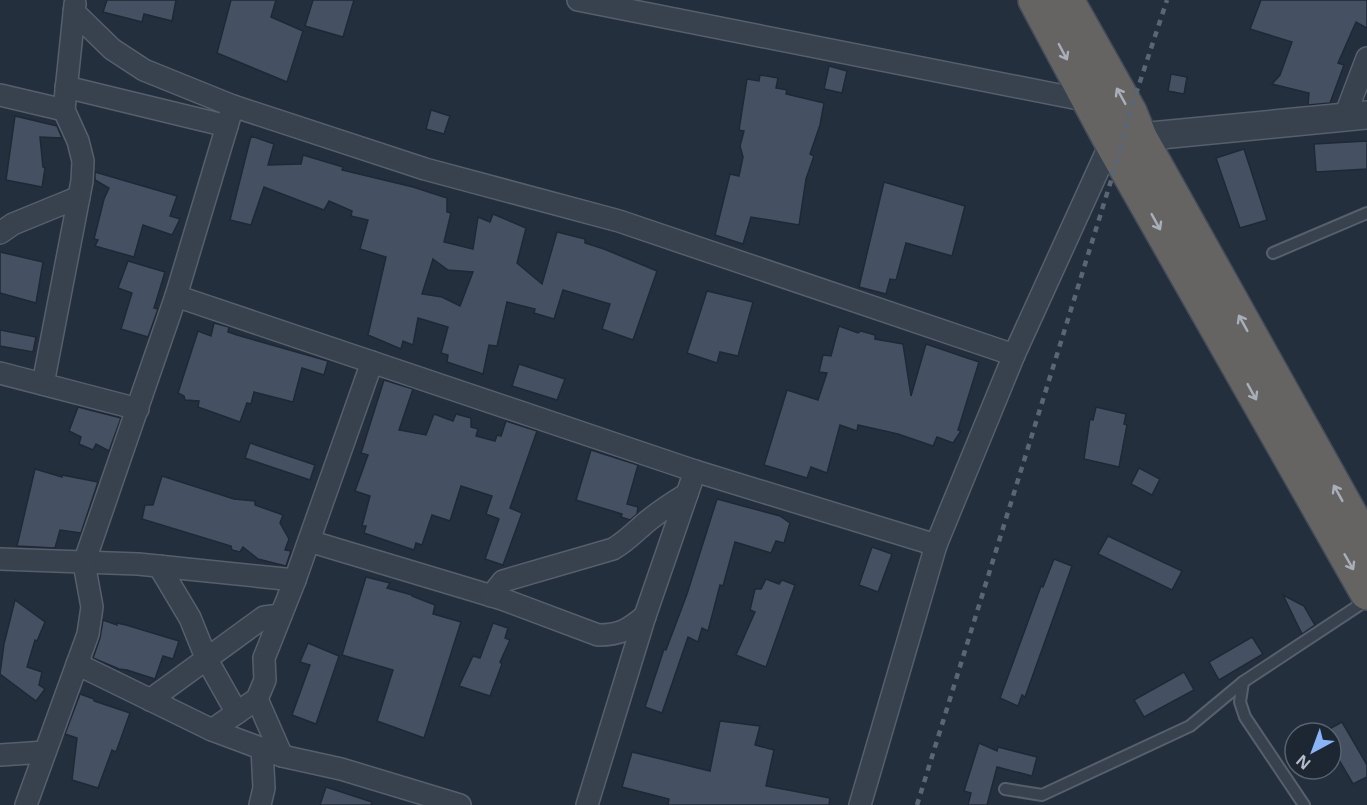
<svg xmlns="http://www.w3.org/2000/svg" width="1367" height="805" font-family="'Noto Sans',sans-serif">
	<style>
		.building { fill: #455162; stroke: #1f2835; stroke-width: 1.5; fill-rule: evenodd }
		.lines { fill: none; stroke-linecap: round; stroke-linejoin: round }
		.service-casing { stroke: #565f6c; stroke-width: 14 }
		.minor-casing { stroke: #565f6c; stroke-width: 24 }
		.tertiary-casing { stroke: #565f6c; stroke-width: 30 }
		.trunk-casing { stroke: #434c59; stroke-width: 36 }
		.service { stroke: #38414e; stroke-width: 10 }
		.minor { stroke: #38414e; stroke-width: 21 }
		.tertiary { stroke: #38414e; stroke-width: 27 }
		.trunk { stroke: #656462; stroke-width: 33 }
		.rail { stroke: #5a6575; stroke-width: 4.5; stroke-dasharray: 6 6; stroke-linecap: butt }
		.oneway { stroke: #a8afba }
	</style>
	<rect width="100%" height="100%" fill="#242f3e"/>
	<g class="building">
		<path d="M107 0H176L172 21 144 14 142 22 103 12Z"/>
		<path d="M231 0H276L271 17 303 31 287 82 217 53Z"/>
		<path d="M313 0H354L343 37 305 26Z"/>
		<path d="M1261 0H1367V28L1356 22 1338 63 1344 65 1330 103 1308 105 1309 93 1272 84 1280 75 1292 42 1250 29Z"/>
		<path d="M829 66 847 71 842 93 824 89Z"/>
		<path d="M1171 74 1187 77 1184 94 1168 91Z"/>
		<path d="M760 75 778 78 776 88 787 90 786 94 824 103 820 125 810 154 814 156 806 179 799 225 751 217 743 244 715 235 730 174 739 176 743 157 740 146 744 131 739 130 747 79 759 81Z"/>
		<path d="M431 110 450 116 444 134 426 129Z"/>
		<path d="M15 116 57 126 62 138 40 137 43 167 45 168 42 187 6 180Z"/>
		<path d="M251 136 274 144 268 165 301 164 303 155 343 167 342 170 413 187 447 198V212L451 213 444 242 473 249 478 217 490 222 493 214 526 228 517 263 542 284 557 232 585 239V243L604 249 657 271 633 340 602 329 610 304 563 290 554 319 534 313 535 309 507 302 497 346 489 345 483 374 447 362 448 355 441 353 448 327 418 318 413 345 403 341 401 349 368 335 386 257 360 249 368 220 351 216 352 211 329 201 324 210 264 187 251 225 230 220ZM433 259 448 270 473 272 460 306 442 297 422 294Z"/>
		<path d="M1367 141V169L1316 172 1314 144Z"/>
		<path d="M1244 149 1267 220 1240 228 1216 158Z"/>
		<path d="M95 172 177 196 170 216 180 219 172 235 143 225 134 257 95 246 98 240 94 239 104 199 109 188 95 180Z"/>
		<path d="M884 182 965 206 952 256 906 243 896 280 890 279 886 294 859 287Z"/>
		<path d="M0 252 43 262 36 303 0 293Z"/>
		<path d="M128 261 165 272 154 308 158 309 148 337 121 329 132 293 118 288Z"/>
		<path d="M707 291 753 302 738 356 720 352 717 363 687 353Z"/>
		<path d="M214 323 229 327 228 332 237 335 328 361 324 375 302 368 293 402 254 392 251 404 247 403 240 422 198 407 199 401 185 400 184 396 178 393 198 331 211 336Z"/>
		<path d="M839 326 858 333 861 331 875 335V339L903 344 911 396 926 344 979 362 958 430 961 431 953 443 937 437 933 446 898 434 858 425 857 431 840 425 827 473 811 467 807 478 764 465 787 390 818 400 827 373 819 372 823 355 831 356Z"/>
		<path d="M0 330 36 337 33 352 0 346Z"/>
		<path d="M519 364 565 379 557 400 512 386Z"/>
		<path d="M384 380 413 389 399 430 426 435 434 414 453 421 456 414 471 418V427L478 429 476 436 495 441 497 435 501 436 506 421 537 431 510 508 522 513 503 565 485 559 499 519 486 514 492 496 461 486 450 521 432 515 422 545 416 543 414 550 364 533 366 526H362L370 496 355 491 368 455 361 453Z"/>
		<path d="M78 407 121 418 109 451 96 444 93 450 79 444 81 437 69 431Z"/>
		<path d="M1096 407 1126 414 1124 424 1127 425 1119 467 1084 459 1090 419 1093 420Z"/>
		<path d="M250 443 315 465 310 480 245 458Z"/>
		<path d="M591 450 638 465 627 504 638 507 637 514 630 520 621 517 622 514 576 500Z"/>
		<path d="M1139 468 1160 479 1152 495 1131 484Z"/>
		<path d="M35 469 62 477V475L98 482 81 533 60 530 55 548 17 546Z"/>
		<path d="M162 476 234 499 255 501V505L283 515 280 523 289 539 285 550 291 551 286 566 258 559 243 547 240 552 232 550 231 546 142 519 145 505H153Z"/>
		<path d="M717 499 780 516 790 523 784 543 776 541 771 553 735 542 723 586 720 585 708 631 702 628 698 642 688 637 662 713 645 707 664 649 666 650 687 594Z"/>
		<path d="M1108 536 1182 571 1172 590 1098 554Z"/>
		<path d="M872 547 892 554 878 592 859 585Z"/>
		<path d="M1054 559 1072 566 1025 697 1022 695 1018 706 1000 698 1041 586 1043 587Z"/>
		<path d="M366 577 390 583 387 588 412 595V596L435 605 433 614 461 622 424 738 377 721 393 670 342 655Z"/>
		<path d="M766 579 779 584 782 580 795 585 766 667 736 655 755 612 750 610 755 589H761Z"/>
		<path d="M1283 595 1304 606 1315 625 1302 634Z"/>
		<path d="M15 600 45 622 37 641 35 640 27 667 42 672 39 685 45 689 36 701 0 674 4 644Z"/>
		<path d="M103 620 117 625V623L126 625 179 641 173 659 163 656 155 679 127 670 119 669 93 658 100 638Z"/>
		<path d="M493 623 508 628 505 638 510 640 500 662 502 664 490 696 459 686 473 656 480 658Z"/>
		<path d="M1252 637 1263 654 1219 680 1209 662Z"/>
		<path d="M308 643 339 656 316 724 292 715 310 665 300 662Z"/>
		<path d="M1184 672 1194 690 1144 717 1134 700Z"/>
		<path d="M80 694 94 699V701L130 713 116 752 112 750 98 788 72 780 77 738 65 734Z"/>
		<path d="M720 721 760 726 755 745 774 750 766 786 830 798 829 805H668L669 799 622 787 632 752 710 771Z"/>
		<path d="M1342 722 1367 765V777L1353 784 1331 746V728Z"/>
		<path d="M979 743 997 751 998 747 1037 757 1032 776 997 767 987 805H968L971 793 964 791Z"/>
		<path d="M326 787 372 802 371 805H320Z"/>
	</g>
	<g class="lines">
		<defs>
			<g id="service">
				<path d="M1273 253 1367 213"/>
				<path d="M1243 682 1240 702 1245 717 1304 805"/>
				<path d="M1005 789 1042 795 1190 726 1243 682 1367 600"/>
			</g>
			<g id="minor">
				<path d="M578 0 1089 101"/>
				<path d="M74 12 112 49 144 70 233 106 425 169 619 221 1014 355"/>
				<path d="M66 87 227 126"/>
				<path d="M0 95 64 110"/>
				<path d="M1345 116 1367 58"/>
				<path d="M0 233 13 224 79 197"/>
				<path d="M176 296 695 471 936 545"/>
				<path d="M0 373 138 409"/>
				<path d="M43 384 82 181 83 161 78 141 64 110 75 4"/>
				<path d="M309 541 502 599 598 635C620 635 628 630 645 616"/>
				<path d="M0 559 138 564 295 580"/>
				<path d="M159 566 190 618 207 660 237 713"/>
				<path d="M491 596 503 581 613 549C625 542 633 534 643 525 657 513 672 503 687 494"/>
				<path d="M77 664 212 730 282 756 341 769 460 805"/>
				<path d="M257 699 282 756"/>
				<path d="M150 700 264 617 281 615"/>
				<path d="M212 730 257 699 265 680 264 658 295 580 372 362"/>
				<path d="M0 755 45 752"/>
				<path d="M26 805 88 634 92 607 84 563 176 296 233 106"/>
				<path d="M260 805 264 788 262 749"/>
				<path d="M587 805 645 616 695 471"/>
				<path d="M860 805 936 545 1014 355 1111 142"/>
			</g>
			<path id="tertiary" d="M1121 140 1140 137 1367 115"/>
			<g id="trunk">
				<path d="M1035 0 1111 142 1367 593"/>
				<path d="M1067 0 1130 112 1140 137 1367 544"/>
			</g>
		</defs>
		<use href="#service" class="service-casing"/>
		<use href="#minor" class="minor-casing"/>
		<use href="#tertiary" class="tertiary-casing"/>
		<use href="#trunk" class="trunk-casing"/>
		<use href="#service" class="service"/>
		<use href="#minor" class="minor"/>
		<use href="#tertiary" class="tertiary"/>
		<use href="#trunk" class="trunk"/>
		<path class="rail" d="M917 805 1119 155 1130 112 1167 0"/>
	</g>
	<defs><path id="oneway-shaft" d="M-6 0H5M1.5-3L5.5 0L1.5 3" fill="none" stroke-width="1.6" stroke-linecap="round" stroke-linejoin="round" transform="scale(1.5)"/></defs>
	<g class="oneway">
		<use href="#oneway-shaft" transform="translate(1063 52) rotate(62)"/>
		<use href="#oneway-shaft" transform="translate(1121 96) rotate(-119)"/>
		<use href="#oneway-shaft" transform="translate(1156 222) rotate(61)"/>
		<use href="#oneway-shaft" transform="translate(1243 323) rotate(-119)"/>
		<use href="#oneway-shaft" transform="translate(1252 392) rotate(61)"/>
		<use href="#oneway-shaft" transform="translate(1338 493) rotate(-119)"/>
		<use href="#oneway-shaft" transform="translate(1349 562) rotate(60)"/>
	</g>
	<g transform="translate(1313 751) rotate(221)"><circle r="28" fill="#1d2633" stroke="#59626f" stroke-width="1.5"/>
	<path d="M0-4.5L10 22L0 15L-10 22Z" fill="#8ab4f8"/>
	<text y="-9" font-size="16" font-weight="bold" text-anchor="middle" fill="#b4bcc9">N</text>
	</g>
</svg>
